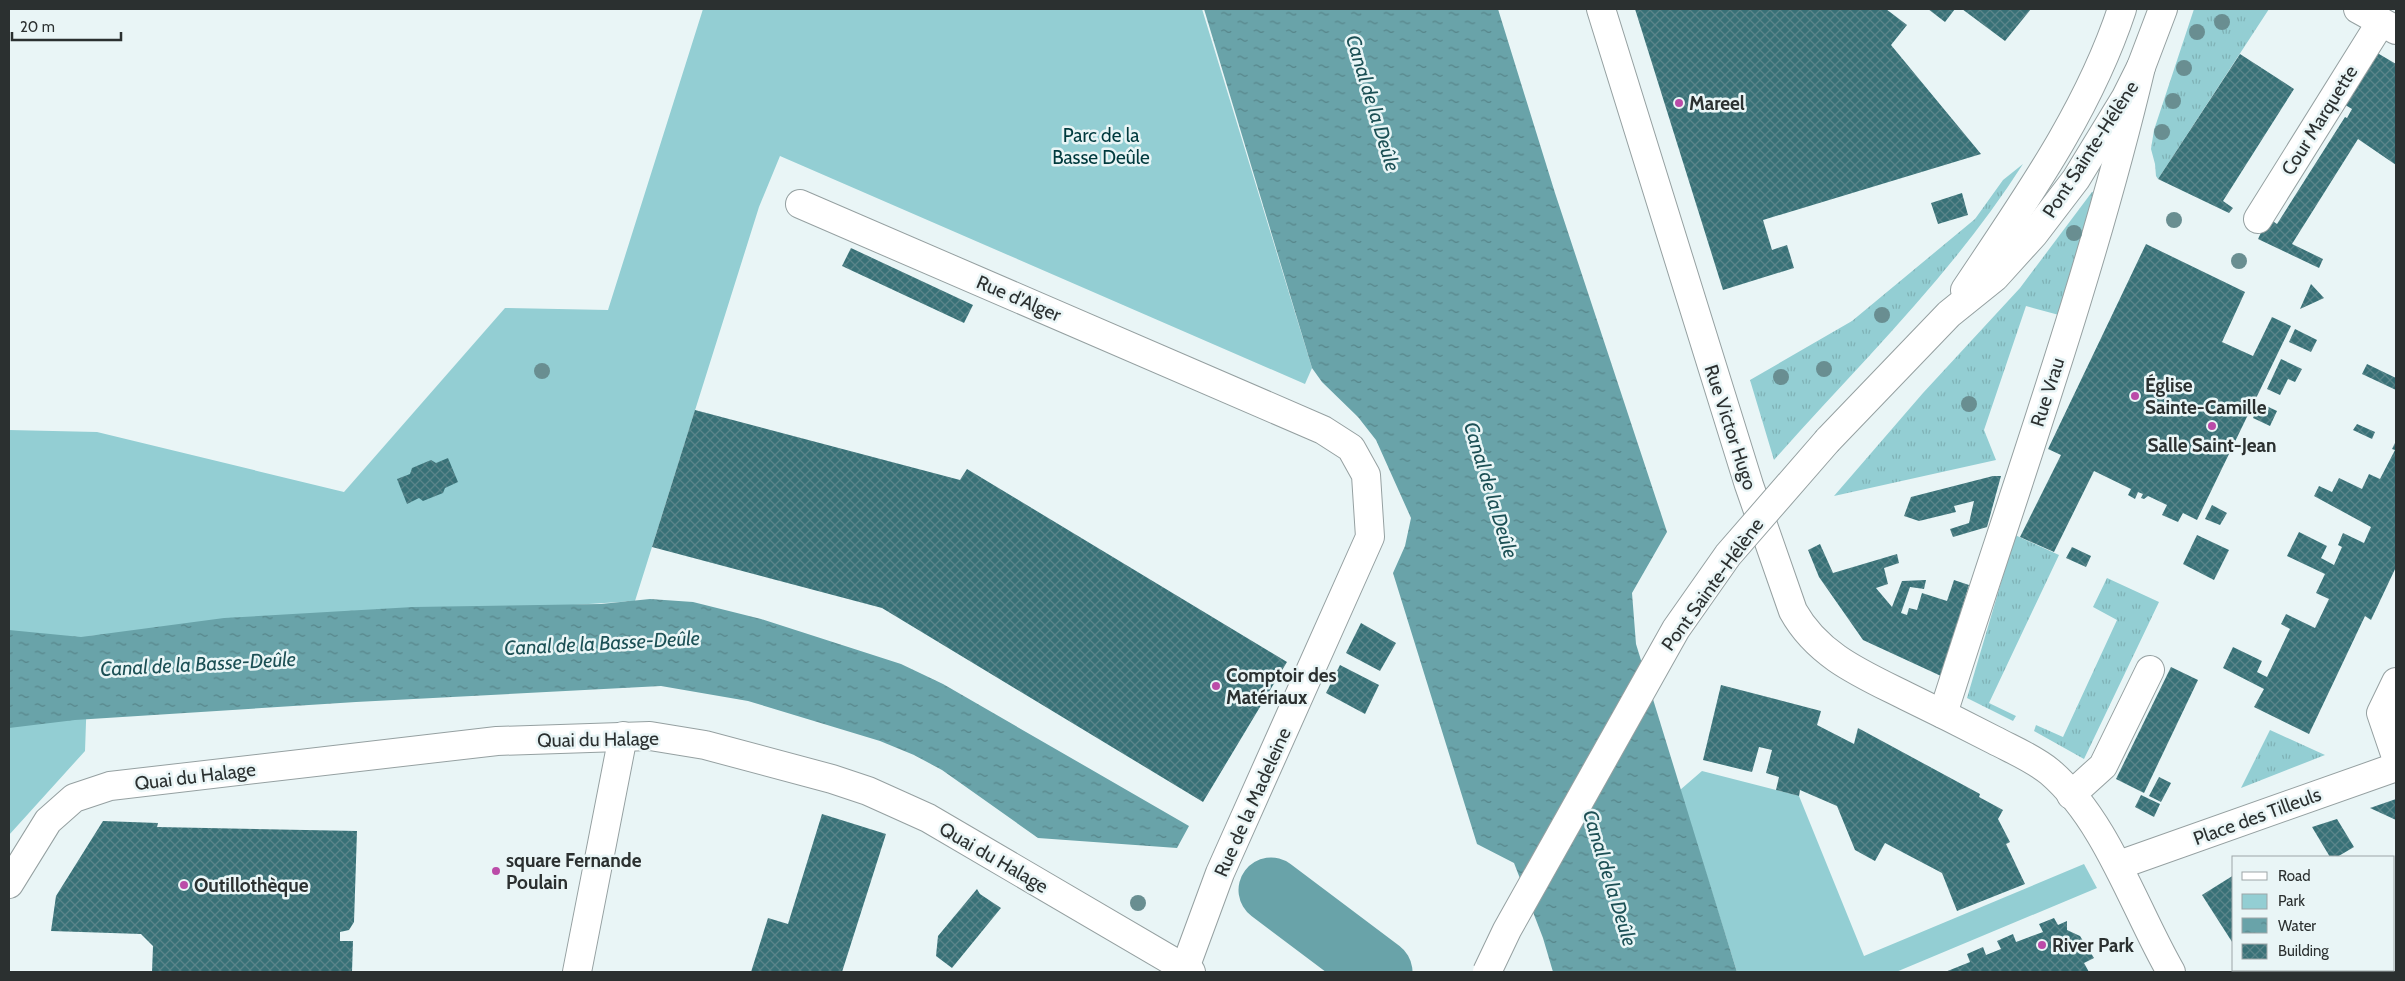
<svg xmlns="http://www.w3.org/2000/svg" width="2405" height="981" font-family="Cabin,sans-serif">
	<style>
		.grass { fill: url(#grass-tufts) }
		.park { fill: #93ced3 }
		.water { fill: url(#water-ripples) }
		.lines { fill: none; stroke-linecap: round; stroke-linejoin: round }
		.river { stroke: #69a3a9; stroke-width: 65 }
		.building { fill: url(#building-cross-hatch) }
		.minor-casing { stroke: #95a0a1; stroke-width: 30 }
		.minor { stroke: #fff; stroke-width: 28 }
		.minor-bridge-casing { stroke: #95a0a1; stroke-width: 30; stroke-linecap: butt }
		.minor-bridge { stroke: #fff; stroke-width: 28 }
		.tree { fill: #698e91 }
		.poi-dot { fill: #bb4ba8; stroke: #e9f5f6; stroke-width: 2 }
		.labels { text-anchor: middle; stroke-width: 5; stroke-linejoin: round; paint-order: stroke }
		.poi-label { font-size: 19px; font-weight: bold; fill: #2b3030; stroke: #e9f5f6; text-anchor: start }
		.street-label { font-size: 19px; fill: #2b3030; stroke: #e9f5f6 }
		.park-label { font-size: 19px; fill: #003a3e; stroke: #e9f5f6 }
		.water-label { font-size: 20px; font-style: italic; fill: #1c5055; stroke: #e9f5f6 }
	</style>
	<defs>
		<pattern id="grass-tufts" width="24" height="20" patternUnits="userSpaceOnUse" patternTransform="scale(1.25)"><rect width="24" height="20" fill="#93ced3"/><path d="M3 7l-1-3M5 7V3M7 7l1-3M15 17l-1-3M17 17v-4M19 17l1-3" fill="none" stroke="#7fb1b5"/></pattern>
		<pattern id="water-ripples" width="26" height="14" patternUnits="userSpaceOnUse" patternTransform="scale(1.25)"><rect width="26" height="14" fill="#69a3a9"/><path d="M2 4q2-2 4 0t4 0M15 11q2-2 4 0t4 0" fill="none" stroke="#57858a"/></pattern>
		<pattern id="building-cross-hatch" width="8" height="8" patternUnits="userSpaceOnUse" patternTransform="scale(1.25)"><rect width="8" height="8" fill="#387177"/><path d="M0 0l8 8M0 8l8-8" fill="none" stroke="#5a858a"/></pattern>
	</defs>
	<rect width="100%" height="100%" fill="#e9f5f6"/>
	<g class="grass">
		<path d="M2194 9H2269L2158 179 2156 176 2155 164 2151 149 2154 130Z"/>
		<path d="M2023 164C1953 274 1860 363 1774 460L1750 380 1852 321 1975 219 2003 180Z"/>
		<path d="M2097 191 2059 315 2026 306 1984 430 1996 460 1834 496 1923 393 2020 288 2092 192Z"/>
		<path d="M2015 535 2059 555 1989 703 2016 716 2013 721 1967 698Z"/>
		<path d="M2107 578 2159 602 2084 759 2034 731 2036 725 2063 737 2117 620 2093 607Z"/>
		<path d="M2270 730 2325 755 2241 788Z"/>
	</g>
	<g class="park">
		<path d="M703 9H1202L1312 368 1305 384 780 156 759 207 635 601 89 636 85 751 9 835V430L97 432 344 492 505 308 608 310Z"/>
		<path d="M1702 771 1799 796 1864 956 2084 864 2097 888 1896 972H1737L1680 790Z"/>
	</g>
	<g class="water">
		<path d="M1204 9H1498L1555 193 1667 532 1632 593 1636 644 1737 972H1553L1543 938 1514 863 1477 844 1393 573 1405 546 1411 518 1376 440 1358 417 1322 382 1312 368Z"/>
		<path d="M650 599 693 602 761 619 901 664 943 684 1189 826 1177 848 1038 838 942 770 914 755 880 741 748 701 661 686 356 702 75 720 9 728V630L81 637 224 618 413 607 601 604Z"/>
	</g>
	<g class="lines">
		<path class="river" d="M1271 890 1380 972"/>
	</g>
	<g class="building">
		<path d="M1635 9H1886L1907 25 1891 45 1981 154 1763 220 1772 250 1787 245 1794 268 1723 290Z"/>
		<path d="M1928 9H1955L1945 22Z"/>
		<path d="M1962 9H2031L2005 41Z"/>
		<path d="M2374 51 2396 64V165L2358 139 2292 244 2323 259 2319 268 2258 239 2268 218 2277 224 2345 117 2347 118 2352 109 2342 103Z"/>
		<path d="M2240 54 2294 89 2223 201 2233 208 2229 213 2158 179Z"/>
		<path d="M1962 193 1968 215 1938 224 1931 203Z"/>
		<path d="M2146 244 2245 292 2222 342 2253 356 2272 317 2291 326 2197 520 2183 513 2178 522 2162 515 2167 505 2148 496 2144 499 2141 498 2143 494 2138 492 2135 499 2128 495 2131 489 2094 471 2054 552 2020 537 2061 455 2048 449Z"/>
		<path d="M851 248 973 305 964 323 842 266Z"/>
		<path d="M2311 284 2324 298 2300 309Z"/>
		<path d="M2295 329 2317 340 2311 352 2289 342Z"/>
		<path d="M2281 359 2302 369 2295 382 2288 379 2280 395 2267 389Z"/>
		<path d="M2367 364 2396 378V390L2362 374Z"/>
		<path d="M2260 403 2277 411 2270 426 2253 418Z"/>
		<path d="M695 410 960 480 967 469 1287 662 1203 802 882 608 652 547Z"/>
		<path d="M2357 424 2375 432 2372 439 2353 430Z"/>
		<path d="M2396 441V567L2371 620 2365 616 2309 734 2254 707 2264 689 2223 668 2233 647 2262 661 2257 672 2267 677 2290 629 2281 624 2286 614 2315 628 2329 599 2316 593 2325 574 2287 556 2299 532 2327 546 2321 558 2334 565 2342 547 2338 545 2343 533 2364 543 2371 527 2314 496 2319 486 2332 492 2339 478 2362 489 2369 474 2380 479 2395 450 2392 449Z"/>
		<path d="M448 458 458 482 445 488 443 493 423 501 419 498 407 504 397 479 410 474 412 468 431 460 436 463Z"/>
		<path d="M1993 476H2001L1987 527 1953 537 1950 529 1969 523 1974 501 1954 506 1956 512 1919 521 1904 516 1911 497Z"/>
		<path d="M2212 505 2227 513 2220 525 2205 519Z"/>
		<path d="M2197 535 2229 550 2214 580 2183 564Z"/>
		<path d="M1820 544 1833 573 1897 554 1899 563 1884 568 1888 584 1876 588 1892 607 1902 581 1926 580 1924 589 1910 587 1901 613 1907 615 1909 608 1917 610 1922 593 1947 601 1954 580 1969 585 1941 676 1863 640 1819 577 1808 550Z"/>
		<path d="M2072 547 2091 556 2086 567 2066 558Z"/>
		<path d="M1361 623 1396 643 1380 671 1346 653Z"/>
		<path d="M1340 665 1379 685 1365 714 1326 693Z"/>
		<path d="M2171 667 2198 680 2144 793 2116 779Z"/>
		<path d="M1721 685 1821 711 1817 725 1854 744 1858 728 1980 794 1979 797 2003 810 1998 819 2010 842 2006 844 2025 884 1957 911 1942 873 1885 843 1875 861 1855 850 1837 806 1800 790 1799 796 1776 790 1779 777 1766 773 1772 750 1759 747 1752 772 1703 760Z"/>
		<path d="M2159 777 2171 783 2161 802 2149 796Z"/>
		<path d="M2141 795 2160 804 2154 817 2135 807Z"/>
		<path d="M2396 799V820L2370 808Z"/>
		<path d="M822 814 886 834 842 972H751L768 918 788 924Z"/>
		<path d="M2337 819 2354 847 2337 857H2330L2312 827Z"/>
		<path d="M103 821 158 823 157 827 357 831 354 922 349 930 340 932V941H353L352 972H152L153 946 141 934 51 931 56 896Z"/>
		<path d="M2234 875V945L2202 895Z"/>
		<path d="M977 889 980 894 1001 908 952 968 936 956 938 936Z"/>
		<path d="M2054 918 2058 925 2067 921V930L2080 936 2094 958 2084 963 2089 972H1945L1970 962 1967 954 1983 947 1986 955 2001 949 1997 941 2013 934 2016 942 2043 932 2039 924Z"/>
		<path d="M2249 970H2311L2313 972H2250Z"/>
	</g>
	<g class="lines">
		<defs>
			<g id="minor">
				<path d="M1601 9 1749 485 1793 611C1818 656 1862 674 1906 696 1935 710 1965 725 1994 740 2013 750 2033 758 2050 772 2107 821 2134 908 2171 972"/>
				<path d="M2358 9 2396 30"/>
				<path d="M800 204 1323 430 1351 448 1366 475 1370 537 1220 873 1185 968"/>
				<path d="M2258 219 2381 22"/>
				<path d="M1965 290C2025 200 2088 112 2122 9"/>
				<path d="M1828 440 1949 314 1995 277 2034 234 2076 179 2126 97 2141 67 2163 9"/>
				<path d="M2396 682 2381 713 2396 757"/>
				<path d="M1943 714C2011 499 2089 286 2141 67"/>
				<path d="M2071 795 2103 766 2150 670"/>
				<path d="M2119 865 2396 767"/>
				<path d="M9 884 48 821 74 798 110 786 497 741 650 736 705 745 832 779 868 791 928 818 1191 972"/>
				<path d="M577 972 623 736"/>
			</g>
		</defs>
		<use href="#minor" class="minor-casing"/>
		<use href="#minor" class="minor"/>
		<defs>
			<path id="minor-bridge" d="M1487 972 1507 930 1676 629 1728 555 1828 440"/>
		</defs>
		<use href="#minor-bridge" class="minor-bridge-casing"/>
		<use href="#minor-bridge" class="minor-bridge"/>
	</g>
	<g class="tree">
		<circle cx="2222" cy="22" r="8"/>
		<circle cx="2197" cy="32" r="8"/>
		<circle cx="2184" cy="68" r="8"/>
		<circle cx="2173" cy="101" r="8"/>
		<circle cx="2162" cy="132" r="8"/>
		<circle cx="2174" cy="220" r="8"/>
		<circle cx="2074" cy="233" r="8"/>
		<circle cx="2239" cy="261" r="8"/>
		<circle cx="1882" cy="315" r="8"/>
		<circle cx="1824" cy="369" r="8"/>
		<circle cx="542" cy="371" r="8"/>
		<circle cx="1781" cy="377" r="8"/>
		<circle cx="1969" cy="404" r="8"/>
		<circle cx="1138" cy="903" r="8"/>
	</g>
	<g class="poi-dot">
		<circle cx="1679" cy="103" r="5"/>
		<circle cx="2135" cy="396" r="5"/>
		<circle cx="2212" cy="426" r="5"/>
		<circle cx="1216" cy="686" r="5"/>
		<circle cx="496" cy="871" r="5"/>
		<circle cx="184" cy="885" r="5"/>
		<circle cx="2042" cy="945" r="5"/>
	</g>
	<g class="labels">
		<g class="poi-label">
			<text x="1689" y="110">Mareel</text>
			<text x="2145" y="392">Église<tspan x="2145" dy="22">Sainte-Camille</tspan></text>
			<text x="2212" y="452" text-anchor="middle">Salle Saint-Jean</text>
			<text x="1226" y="682">Comptoir des<tspan x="1226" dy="22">Matériaux</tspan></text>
			<text x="506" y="867">square Fernande<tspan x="506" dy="22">Poulain</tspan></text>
			<text x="194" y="892">Outillothèque</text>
			<text x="2052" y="952">River Park</text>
		</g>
		<g class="street-label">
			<text transform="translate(2319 120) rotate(-58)" y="7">Cour Marquette</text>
			<text transform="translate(2090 149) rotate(-57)" y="7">Pont Sainte-Hélène</text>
			<text transform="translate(1019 298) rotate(23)" y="7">Rue d'Alger</text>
			<text transform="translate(2047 392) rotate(-72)" y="7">Rue Vrau</text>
			<text transform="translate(1731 427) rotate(72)" y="7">Rue Victor Hugo</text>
			<text transform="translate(1712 584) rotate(-54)" y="7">Pont Sainte-Hélène</text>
			<text transform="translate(598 739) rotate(-1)" y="7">Quai du Halage</text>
			<text transform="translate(195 776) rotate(-7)" y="7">Quai du Halage</text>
			<text transform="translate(1252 802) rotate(-66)" y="7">Rue de la Madeleine</text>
			<text transform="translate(2257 816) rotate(-20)" y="7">Place des Tilleuls</text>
			<text transform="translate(994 857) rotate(30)" y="7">Quai du Halage</text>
		</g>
		<g class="park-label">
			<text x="1101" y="142">Parc de la<tspan x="1101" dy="22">Basse Deûle</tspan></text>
		</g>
		<g class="water-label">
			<text transform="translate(1373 103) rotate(73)" y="7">Canal de la Deûle</text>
			<text transform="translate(1491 490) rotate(73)" y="7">Canal de la Deûle</text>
			<text transform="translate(602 643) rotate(-3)" y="7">Canal de la Basse-Deûle</text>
			<text transform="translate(198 664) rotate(-3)" y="7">Canal de la Basse-Deûle</text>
			<text transform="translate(1610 878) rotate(73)" y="7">Canal de la Deûle</text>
		</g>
	</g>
	<rect width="2405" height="981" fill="none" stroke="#2b3030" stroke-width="20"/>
	<rect x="2232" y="856" width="162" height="115" fill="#e9f5f6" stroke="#9da6a7"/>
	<rect x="2242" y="872" width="25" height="8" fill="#ffffff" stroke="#9da6a7"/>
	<text x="2278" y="881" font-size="15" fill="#2b3030">Road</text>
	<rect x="2242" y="894" width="25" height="15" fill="#93ced3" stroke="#9da6a7"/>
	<text x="2278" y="906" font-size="15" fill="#2b3030">Park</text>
	<rect x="2242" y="918" width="25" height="15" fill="url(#water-ripples)" stroke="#9da6a7"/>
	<text x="2278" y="931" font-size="15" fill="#2b3030">Water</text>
	<rect x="2242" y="944" width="25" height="15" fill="url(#building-cross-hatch)" stroke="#9da6a7"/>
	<text x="2278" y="956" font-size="15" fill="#2b3030">Building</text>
	<path d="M12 32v8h109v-8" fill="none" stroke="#2b3030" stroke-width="2.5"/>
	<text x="20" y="32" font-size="15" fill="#2b3030" stroke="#e9f5f6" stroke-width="4" paint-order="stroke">20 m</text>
</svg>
